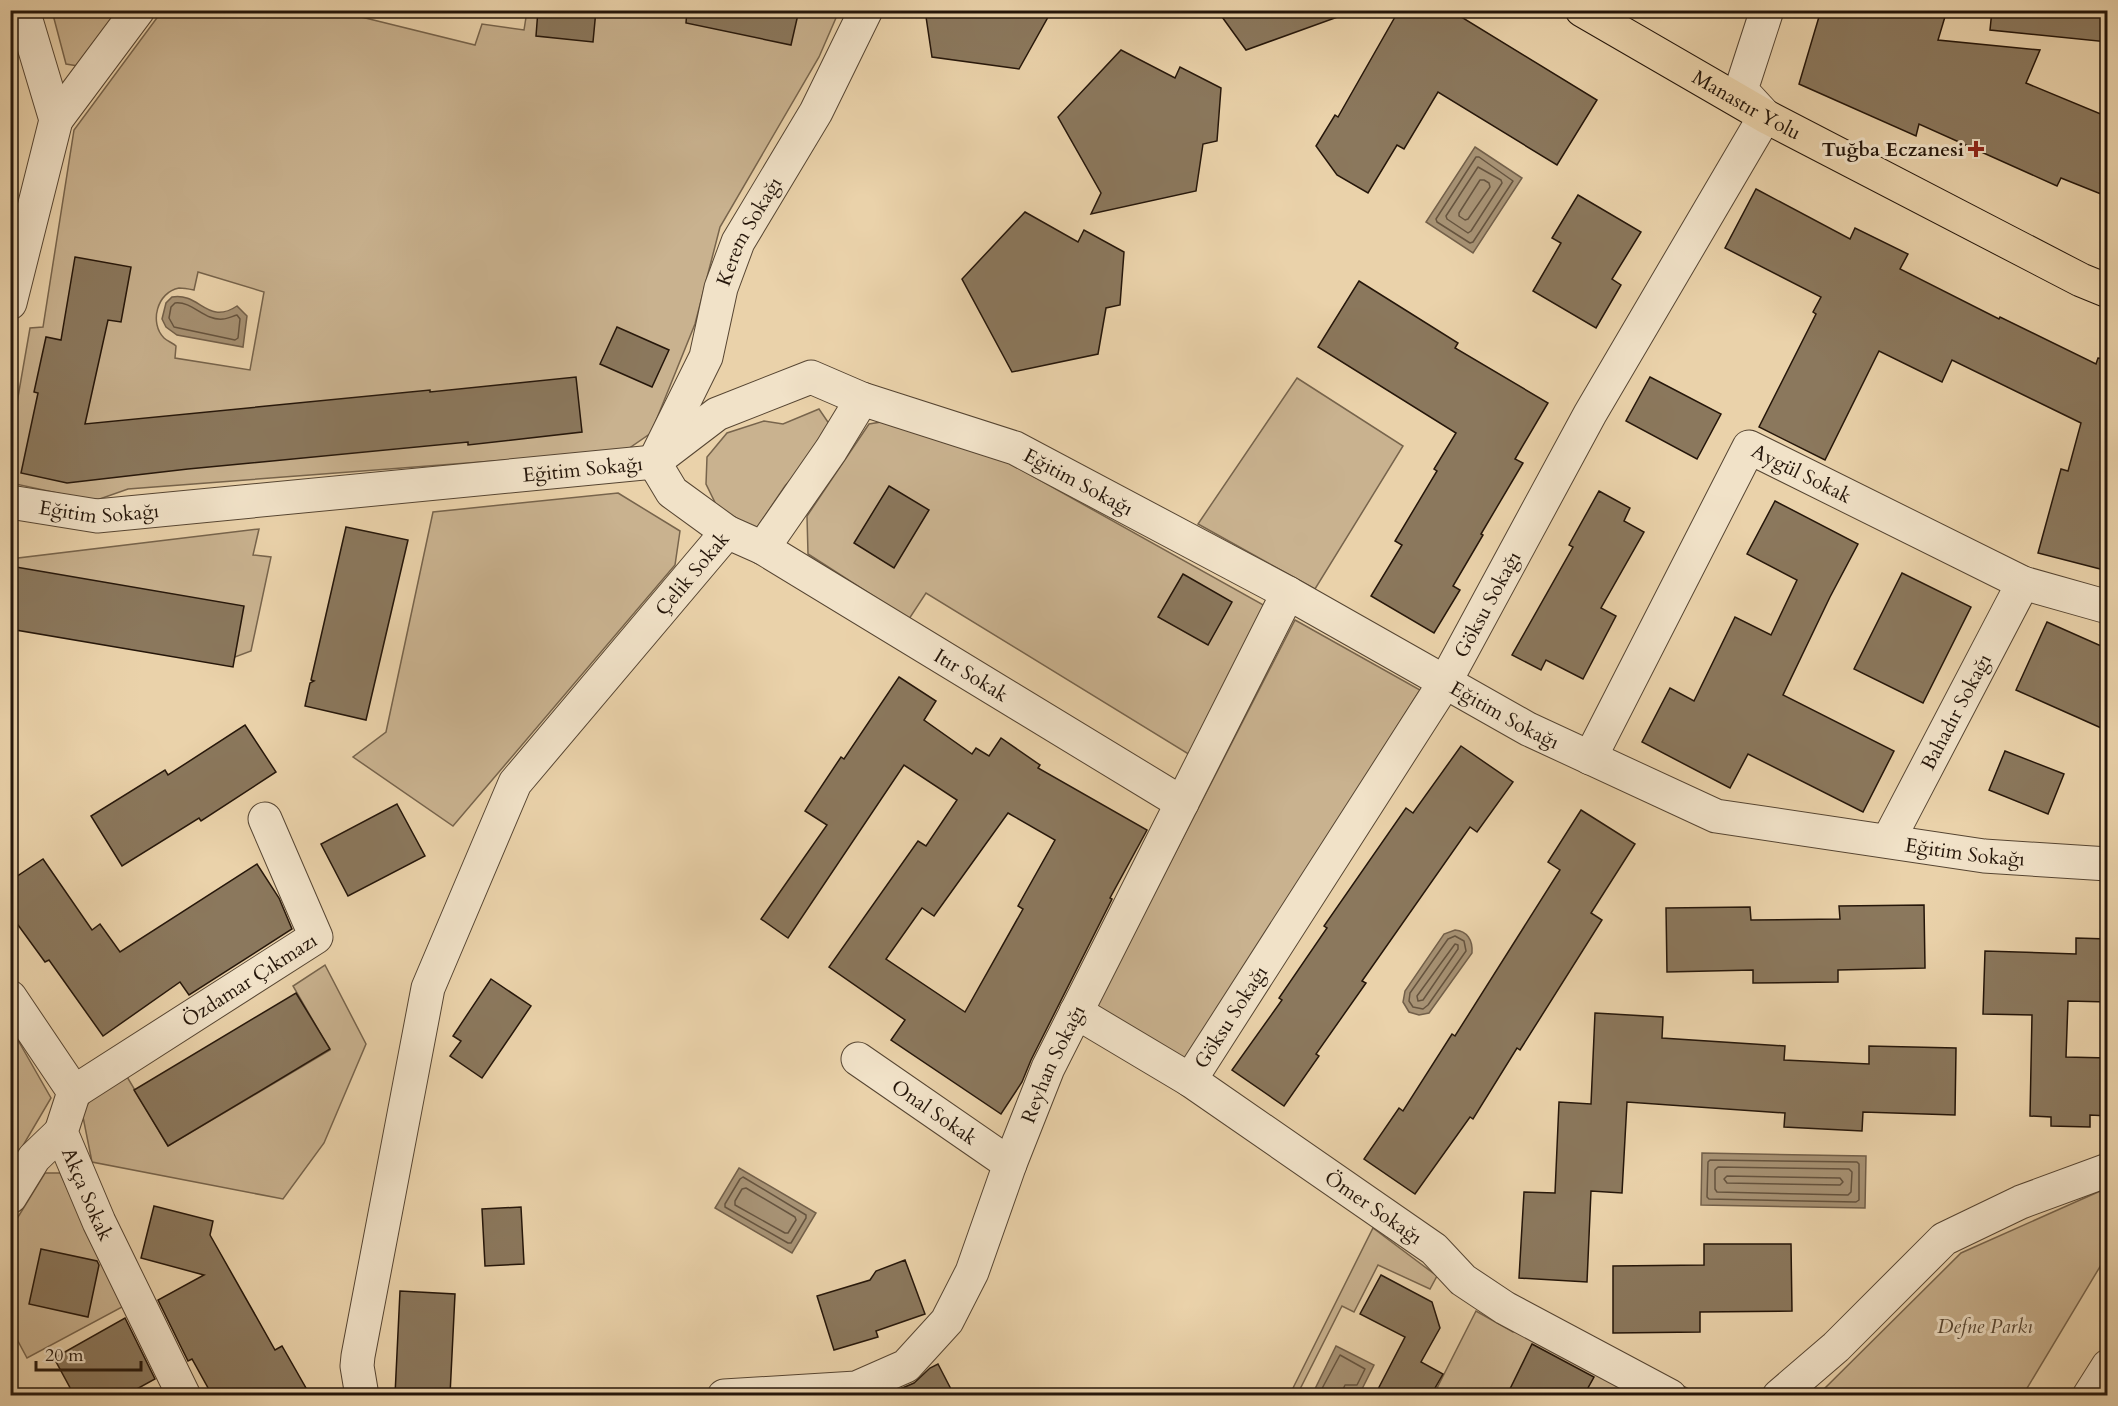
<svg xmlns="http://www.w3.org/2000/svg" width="2118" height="1406" font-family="Cardo,serif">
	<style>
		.green { fill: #c9b28f; stroke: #77644c; stroke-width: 1.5; fill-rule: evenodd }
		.water { fill: #a79274; stroke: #73604a; stroke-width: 1.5 }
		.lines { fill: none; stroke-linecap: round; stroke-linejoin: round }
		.shore { stroke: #66543f; stroke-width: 1.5 }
		.building { fill: #8b785d; stroke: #25160a; stroke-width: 1.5; fill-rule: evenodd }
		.minor-casing { stroke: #564532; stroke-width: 35 }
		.major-casing { stroke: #25160a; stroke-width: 35 }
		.minor { stroke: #f1e2c8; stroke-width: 33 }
		.major { stroke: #ead2aa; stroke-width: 33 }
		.poi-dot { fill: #8f2418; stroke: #f1e2c8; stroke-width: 2 }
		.labels { text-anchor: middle; stroke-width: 6; stroke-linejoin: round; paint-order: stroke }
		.street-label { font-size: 20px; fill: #25160a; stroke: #f1e2c8 }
		.poi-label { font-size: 20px; font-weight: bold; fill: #25160a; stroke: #f1e2c8; text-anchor: end }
		.park-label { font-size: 20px; font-style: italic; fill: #564532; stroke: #f1e2c8 }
	</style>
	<rect width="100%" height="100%" fill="#ead2aa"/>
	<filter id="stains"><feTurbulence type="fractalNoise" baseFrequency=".00333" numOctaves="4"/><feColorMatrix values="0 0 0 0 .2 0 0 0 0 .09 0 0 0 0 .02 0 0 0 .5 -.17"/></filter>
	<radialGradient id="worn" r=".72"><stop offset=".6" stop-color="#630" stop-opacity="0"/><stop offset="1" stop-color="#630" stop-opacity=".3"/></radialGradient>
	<g class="green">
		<path d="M52 11H120L78 66 66 64Z"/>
		<path d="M162 11H337L475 45 482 24 524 30 527 11H839L819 57 720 227 695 324 651 433 625 451 128 489 94 501 11 483V437L30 328 43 327 74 130ZM198 272 264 292 250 370 175 358 176 346C173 343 167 341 164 338 149 323 157 292 179 288 183 288 189 289 194 290Z"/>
		<path d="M1297 378 1403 446 1315 589 1198 524Z"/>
		<path d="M819 409 832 428 826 440 785 486 756 529 725 523 706 484 707 457 727 433 764 421 783 424Z"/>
		<path d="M881 422 1009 463 1267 607 1190 755 926 593 909 619 808 554 807 516 869 424Z"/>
		<path d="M618 493 680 531 675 565 453 826 353 757 386 732 433 512Z"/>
		<path d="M259 529 253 555 271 557 251 651 235 657 11 566 10 559Z"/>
		<path d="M1295 620 1420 690 1186 1063 1096 1007Z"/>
		<path d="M325 965 366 1044 324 1143 283 1199 92 1162 82 1112 96 1092 126 1075 168 1146 330 1050 293 986Z"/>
		<path d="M11 1028 51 1098 11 1166Z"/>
		<path d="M45 1173H60L124 1306 27 1358 11 1328 10 1230Z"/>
		<path d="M2107 1188V1255L2023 1395H1818L1961 1253Z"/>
		<path d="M1373 1228 1437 1276 1430 1289 1378 1265 1354 1312 1342 1306 1297 1395 1289 1396Z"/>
		<path d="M1527 1304 1700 1395 1433 1396 1476 1311 1513 1332Z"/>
	</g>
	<g class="water">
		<path d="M1475 147 1522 178 1473 253 1426 222Z"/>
		<path d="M172 297C200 292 207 326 237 306L247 316 243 347 177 335 166 327 162 319 166 303Z"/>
		<path d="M1455 930C1467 931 1473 940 1472 953L1429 1013 1419 1015 1409 1012 1403 1002 1405 991 1444 934Z"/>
		<path d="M1702 1153 1866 1156 1865 1208 1701 1205Z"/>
		<path d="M739 1168 816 1213 792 1253 715 1208Z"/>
		<path d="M1336 1346 1374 1365 1359 1395 1348 1389 1345 1395H1312Z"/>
	</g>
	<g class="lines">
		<g class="shore">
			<path d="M1476 157H1479L1513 181 1473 242 1470 243 1437 222 1436 219Z"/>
			<path d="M1478 167 1501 180 1502 183 1471 231 1468 233 1447 219 1446 216Z"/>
			<path d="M1480 180H1484L1489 183 1490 187 1468 219 1465 220 1459 216V213Z"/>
			<path d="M175 303C193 301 204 321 223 319 227 319 233 316 237 315L240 319 238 338 235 340 174 327 169 318 171 307Z"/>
			<path d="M1455 936 1464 941 1466 951 1428 1005 1423 1009 1413 1007 1409 1001 1410 993 1448 939Z"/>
			<path d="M1455 944 1458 945V949L1423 1000 1418 1001 1417 996Z"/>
			<path d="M1710 1160 1857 1162 1859 1164V1200L1856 1202 1709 1199 1707 1197 1708 1162Z"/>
			<path d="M1718 1167 1849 1169 1852 1172 1851 1192 1848 1195 1717 1192 1715 1189V1170Z"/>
			<path d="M1727 1176 1840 1178 1843 1182 1840 1185 1727 1183 1724 1179Z"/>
			<path d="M743 1177 806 1215V1218L791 1243H788L725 1207V1204L740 1179Z"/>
			<path d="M746 1188 795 1217 796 1220 788 1233H785L735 1205V1201L742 1189Z"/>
			<path d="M1318 1396 1340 1355 1365 1369 1357 1385H1345L1340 1396"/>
		</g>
	</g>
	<g class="building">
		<path d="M538 10H596L593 42 536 36Z"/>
		<path d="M687 10H799L791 45 686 23Z"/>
		<path d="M925 10H1052L1019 69 932 57Z"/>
		<path d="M1217 10H1346V14L1246 50Z"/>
		<path d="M1399 10H1450L1597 100 1557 165 1438 92 1404 149 1397 145 1368 193 1337 175 1316 146 1335 115 1338 117Z"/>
		<path d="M1821 10H1947L1938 40 2040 50 2026 83 2108 117V178L2101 194 2061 178 2057 186 1919 124 1916 136 1799 84Z"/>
		<path d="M1992 10H2108V42L1990 30Z"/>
		<path d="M1121 50 1175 78 1180 67 1221 88 1217 141 1203 144 1196 191 1091 214 1101 193 1058 117Z"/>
		<path d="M1756 189 1850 239 1855 228 1908 254 1900 269 1999 319 2000 317 2096 364 2098 358 2108 359V571L2038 553 2061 469 2068 471 2081 423 1952 360 1942 382 1879 351 1825 460 1759 427 1816 314 1813 312 1821 297 1725 248Z"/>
		<path d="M1578 195 1641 232 1612 279 1621 285 1596 328 1533 291 1561 243 1552 238Z"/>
		<path d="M1025 212 1078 242 1084 230 1124 252 1120 305 1106 308 1098 354 1012 372 962 279Z"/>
		<path d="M75 257 131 267 121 322 108 320 85 424 430 390V392L576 377 582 432 468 445V442L188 469 67 483 21 473 38 393 34 392 46 337 61 340Z"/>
		<path d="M1359 281 1458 343 1455 348 1548 403 1515 459 1523 463 1481 534 1483 535 1453 586 1460 590 1434 633 1371 596 1402 545 1395 541 1437 471 1434 469 1456 433 1318 347Z"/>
		<path d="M617 327 669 350 652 387 600 364Z"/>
		<path d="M1650 377 1721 414 1697 459 1626 421Z"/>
		<path d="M889 486 929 510 894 568 854 543Z"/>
		<path d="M1599 491 1630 508 1624 521 1644 532 1601 608 1616 616 1583 679 1546 660 1541 670 1512 655 1573 547 1569 545Z"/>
		<path d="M1775 501 1858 544 1830 597 1783 695 1894 751 1863 812 1748 754 1730 788 1642 742 1670 688 1694 701 1735 617 1771 635 1797 580 1747 554Z"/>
		<path d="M346 527 408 540 366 720 305 706 310 683 314 681 311 680Z"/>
		<path d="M10 566 244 606 233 667 10 629Z"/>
		<path d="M1902 573 1971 607 1923 703 1854 669Z"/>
		<path d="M1183 574 1232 602 1208 645 1158 617Z"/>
		<path d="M2047 622 2108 649V731L2016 690Z"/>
		<path d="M899 677 936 701 924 720 972 754 976 748 989 756 1001 738 1040 765 1038 768 1147 830 1110 898 1112 899 1031 1060 1022 1082 1001 1114 891 1040 905 1020 829 967 918 841 926 846 957 800 904 765 788 938 761 919 827 825 805 811 841 757 844 759ZM1008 813 1055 840 1018 906 1023 909 965 1012 886 959 922 908 934 916Z"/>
		<path d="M245 725 276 772 201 821 199 818 122 866 91 816 165 770 168 775Z"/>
		<path d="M1461 746 1513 782 1477 832 1470 827 1362 981 1366 983 1316 1054 1319 1056 1284 1106 1232 1070 1282 1000 1279 998 1327 928 1324 926 1406 808 1413 813Z"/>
		<path d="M2005 751 2064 774 2048 814 1989 790Z"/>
		<path d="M397 804 425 856 348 896 321 844Z"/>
		<path d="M1581 810 1635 844 1591 913 1602 920 1520 1050 1517 1048 1473 1119 1470 1117 1415 1194 1364 1159 1399 1108 1403 1111 1452 1034 1455 1036 1560 870 1548 862Z"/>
		<path d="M43 859 92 930 100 924 120 952 257 864 279 898 292 929 189 995 180 982 103 1036 49 960 45 962 10 914V881Z"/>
		<path d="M1924 905 1925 968 1838 970V982L1753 983V970L1667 972 1666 908 1750 907 1751 920 1840 919 1839 906Z"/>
		<path d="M2076 938 2108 939V1002L2068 1001 2066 1057 2108 1058V1116L2090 1115V1127L2051 1126V1117L2030 1116 2032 1015 1983 1014 1985 951 2076 954Z"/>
		<path d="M491 979 531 1006 482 1078 450 1056 461 1041 453 1036Z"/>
		<path d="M296 993 330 1049 168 1146 134 1090Z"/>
		<path d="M1595 1013 1663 1017 1662 1038 1785 1046 1784 1060 1869 1064V1046L1956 1048 1955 1115 1863 1112 1862 1131 1784 1127 1785 1113 1627 1102 1622 1193 1591 1191 1587 1282 1519 1278 1524 1192 1555 1193 1559 1102 1591 1104Z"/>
		<path d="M154 1206 213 1221 210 1235 275 1350 282 1346 310 1395H212L192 1359 188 1361 158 1300 204 1275 141 1258Z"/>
		<path d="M521 1207 524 1264 485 1266 482 1209Z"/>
		<path d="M1704 1244H1791L1792 1311 1700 1312V1332L1613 1333V1266L1704 1265Z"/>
		<path d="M41 1249 97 1261 99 1265 88 1317 29 1304Z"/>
		<path d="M905 1260 925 1314 876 1331 878 1337 834 1350 817 1296 870 1280 876 1271Z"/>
		<path d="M1381 1275 1432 1302 1440 1328 1421 1362 1443 1374 1431 1395H1375L1405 1337 1360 1314Z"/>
		<path d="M400 1291 455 1294 450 1395H395Z"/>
		<path d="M125 1318 155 1379 126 1395H74L54 1358Z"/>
		<path d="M1532 1344 1594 1377 1584 1395H1507Z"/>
		<path d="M938 1364 954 1395H886L914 1383 930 1368Z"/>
	</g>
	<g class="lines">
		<defs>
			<g id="minor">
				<path d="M56 120 138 10"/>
				<path d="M10 303 56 120 23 10"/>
				<path id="s1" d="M10 502 97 516 654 462 717 414 811 377 862 399 1015 448 1288 593 1528 729 1716 816 1984 856 2108 864"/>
				<path id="s2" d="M727 532 672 492 654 462 706 357 721 288 738 242 816 112 866 10"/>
				<path id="s3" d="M763 548 1182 803"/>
				<path id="s4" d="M1590 758 1749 447 2023 583 2108 607"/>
				<path id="s5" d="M1888 841 2023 583"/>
				<path id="s6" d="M10 997 74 1092 61 1132 99 1222 184 1396"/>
				<path id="s7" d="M1076 1012 1190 1080 1434 1249 1463 1280 1505 1308 1670 1396"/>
				<path id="s8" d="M858 1059 1010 1164"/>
				<path id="s9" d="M1190 1080 1445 682 1590 414 1765 116 1741 90 1767 10"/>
				<path id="s10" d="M74 1092 316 937 265 819"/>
				<path d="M10 1197 34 1158 61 1132"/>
				<path id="s11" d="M362 1396 357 1366 358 1356 428 988 515 783 727 532 763 548 831 450 862 399"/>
				<path id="s12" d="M724 1396 856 1388 906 1366 947 1321 972 1272 1010 1164 1048 1068 1288 593"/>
				<path d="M1779 1396 1836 1347 1944 1239 2021 1202 2108 1170"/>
				<path d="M2089 1396 2108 1366"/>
			</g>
			<g id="major">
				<path id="s13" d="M1582 10 1765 116 2081 280 2108 291"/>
			</g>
		</defs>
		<use href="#minor" class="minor-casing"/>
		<use href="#major" class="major-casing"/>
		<use href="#minor" class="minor"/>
		<use href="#major" class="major"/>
	</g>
	<path class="poi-dot" d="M1973 140h6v6h6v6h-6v6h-6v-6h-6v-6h6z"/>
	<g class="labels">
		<g class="street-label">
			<text dy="7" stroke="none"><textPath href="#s13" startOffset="190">Manastır Yolu</textPath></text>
			<text dy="7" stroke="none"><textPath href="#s2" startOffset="354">Kerem Sokağı</textPath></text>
			<text dy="7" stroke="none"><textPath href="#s1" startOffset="576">Eğitim Sokağı</textPath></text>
			<text dy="7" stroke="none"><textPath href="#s4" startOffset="408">Aygül Sokak</textPath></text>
			<text dy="7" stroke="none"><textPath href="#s1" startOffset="1116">Eğitim Sokağı</textPath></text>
			<text dy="7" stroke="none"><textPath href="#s1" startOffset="90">Eğitim Sokağı</textPath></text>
			<text dy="7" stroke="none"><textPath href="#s11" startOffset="912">Çelik Sokak</textPath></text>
			<text dy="7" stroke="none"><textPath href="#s9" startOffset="561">Göksu Sokağı</textPath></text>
			<text dy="7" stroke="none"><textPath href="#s3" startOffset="244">Itır Sokak</textPath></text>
			<text dy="7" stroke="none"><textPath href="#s5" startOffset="146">Bahadır Sokağı</textPath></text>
			<text dy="7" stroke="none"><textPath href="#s1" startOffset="1602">Eğitim Sokağı</textPath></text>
			<text dy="7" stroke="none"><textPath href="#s1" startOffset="2088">Eğitim Sokağı</textPath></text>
			<text dy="7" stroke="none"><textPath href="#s10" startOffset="208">Özdamar Çıkmazı</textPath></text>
			<text dy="7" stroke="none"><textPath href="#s9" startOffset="75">Göksu Sokağı</textPath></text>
			<text dy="7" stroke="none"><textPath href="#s12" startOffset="526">Reyhan Sokağı</textPath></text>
			<text dy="7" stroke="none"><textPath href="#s8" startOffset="93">Onal Sokak</textPath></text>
			<text dy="7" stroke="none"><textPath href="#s6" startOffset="224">Akça Sokak</textPath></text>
			<text dy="7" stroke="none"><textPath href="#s7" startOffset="356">Ömer Sokağı</textPath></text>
		</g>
		<g class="poi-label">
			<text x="1964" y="156">Tuğba Eczanesi</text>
		</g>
		<g class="park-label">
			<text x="1985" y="1333">Defne Parkı</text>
		</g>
	</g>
	<rect width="2118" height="1406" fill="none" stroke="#ead2aa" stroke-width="36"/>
	<rect x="12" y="12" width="2094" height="1382" fill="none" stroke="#25160a" stroke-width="3"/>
	<rect x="18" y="18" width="2082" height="1370" fill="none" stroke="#25160a" stroke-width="1.5"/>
	<path d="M36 1361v9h105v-9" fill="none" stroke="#25160a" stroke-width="3"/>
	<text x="45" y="1361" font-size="18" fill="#25160a" stroke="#f1e2c8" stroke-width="4.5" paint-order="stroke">20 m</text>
	<rect width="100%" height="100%" filter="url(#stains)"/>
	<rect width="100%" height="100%" fill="url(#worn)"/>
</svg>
